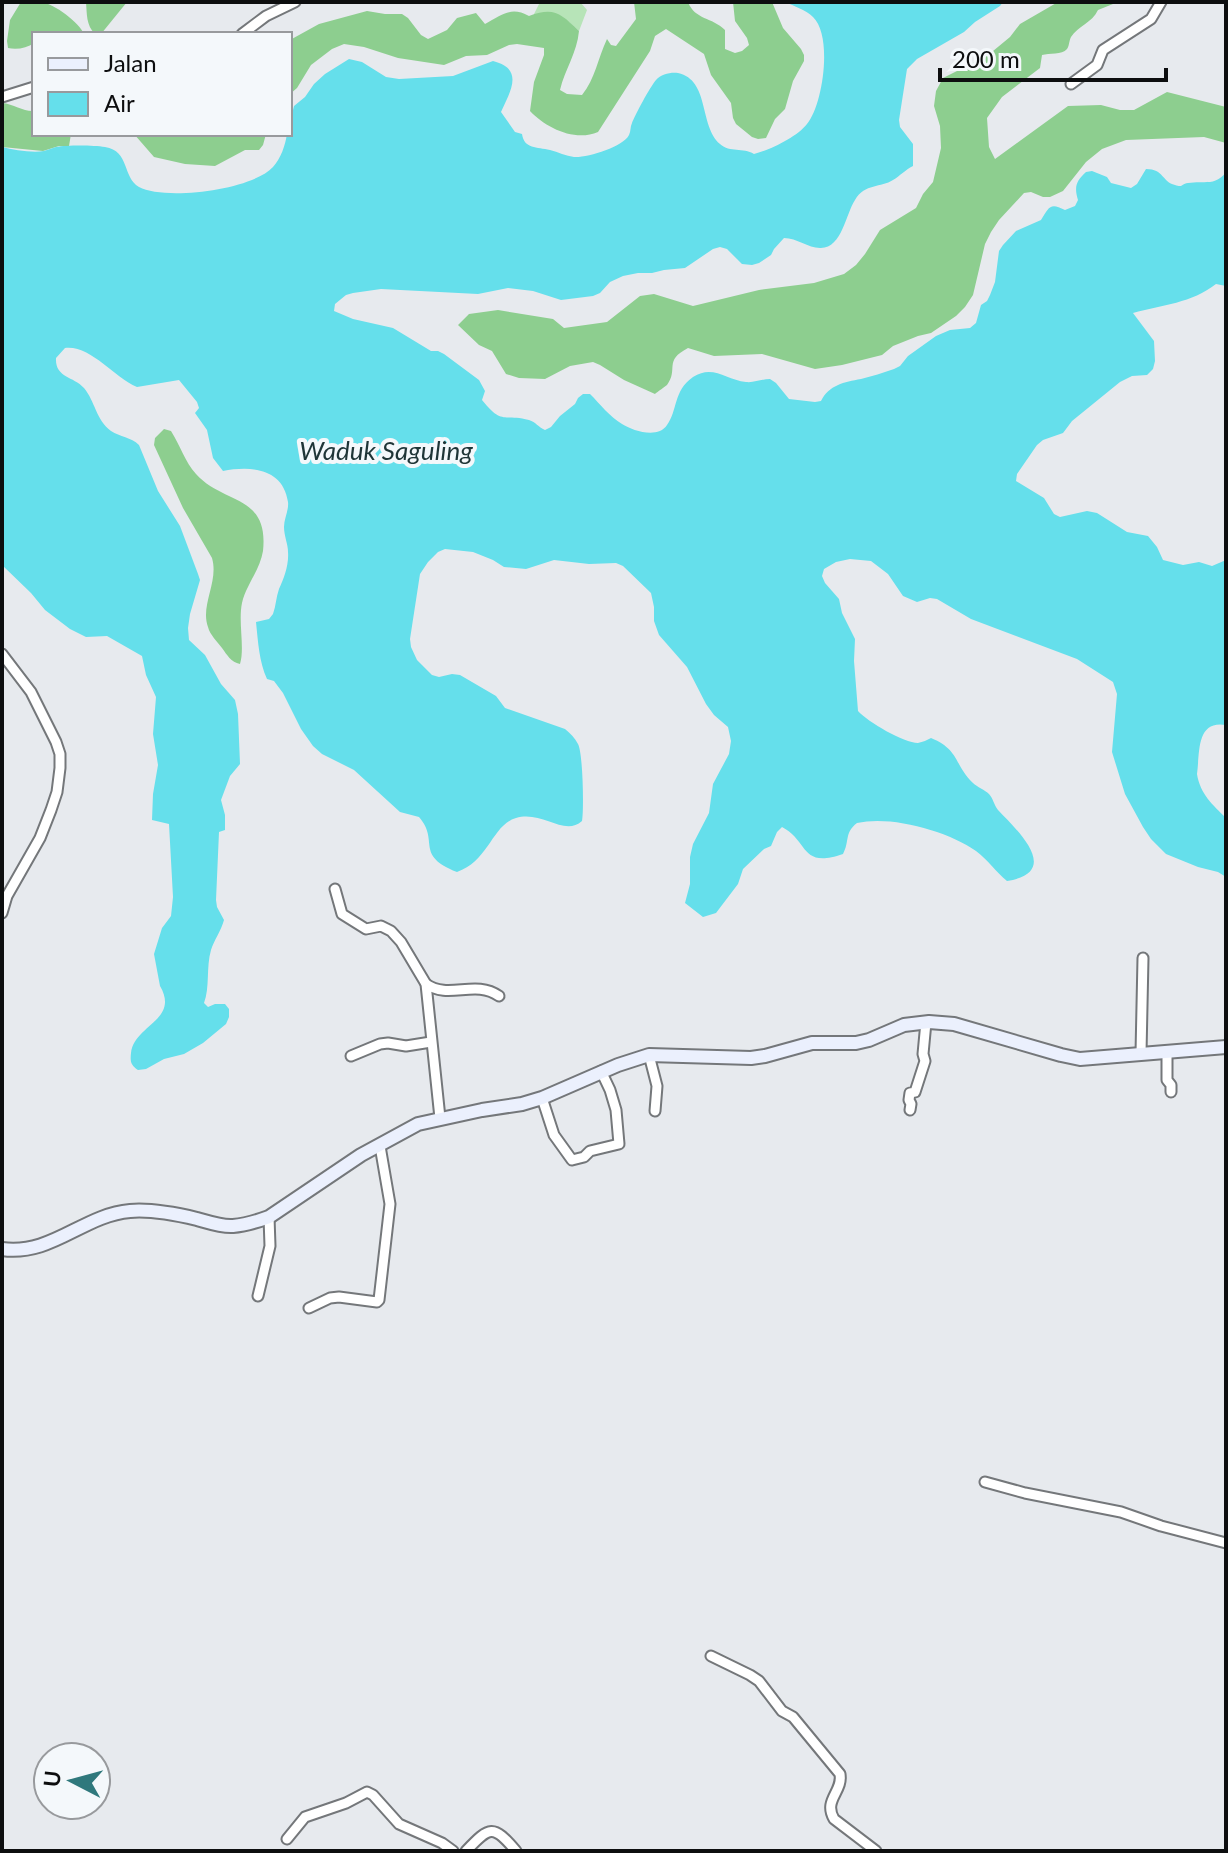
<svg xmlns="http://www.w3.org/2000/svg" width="1228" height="1853" font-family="Lato,sans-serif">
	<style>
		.green { fill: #b7e4b8 }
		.forest { fill: #8dce8f }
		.water { fill: #65dfeb }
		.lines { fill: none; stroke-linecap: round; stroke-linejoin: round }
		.street-casing { stroke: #74777a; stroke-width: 13 }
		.secondary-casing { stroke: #74777a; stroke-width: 16 }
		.street { stroke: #fff; stroke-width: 9 }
		.secondary { stroke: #ebf0fd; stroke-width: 12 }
		.labels { text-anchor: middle; stroke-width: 8; stroke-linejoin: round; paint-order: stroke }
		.water-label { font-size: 26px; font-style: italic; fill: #1f3537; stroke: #f4f8fb }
	</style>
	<rect width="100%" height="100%" fill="#e7eaee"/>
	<path class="green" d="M537 2 581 3 587 10 579 31 569 22 534 14 539 4Z"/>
	<g class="forest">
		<path d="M21 2C28 2 35 1 42 2 54 4 79 22 84 34H34V43C27 48 17 50 8 48L7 41 10 20Z"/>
		<path d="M86 2H127L101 34H95C86 25 87 14 86 2Z"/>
		<path d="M634 2H688C695 20 712 17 725 30V49L735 53 742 51 749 45 747 38 735 21 733 2H772L783 28 801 49 804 55V61L793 81 785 109 775 119 766 138 758 139 752 137 736 124 733 118 731 103 711 75 704 54 666 29 655 36 650 51 598 132C575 142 546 128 530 111L534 82 544 55V48L517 44 509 45 487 55 466 56 444 65 398 58 364 47 344 44 332 49 311 65 297 88 290 94V40L319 24 367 11 385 14H402L408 18 421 35 428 39 447 30 457 18 476 13 485 24C502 15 511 6 529 16 554 7 560 13 579 31 577 53 565 69 560 90L567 94 582 95C595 79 598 58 607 39L611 45 616 46 636 19Z"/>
		<path d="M1058 2H1118L1098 10C1092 23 1078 26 1071 37 1069 41 1069 47 1067 49 1062 55 1049 53 1042 55L1040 68 1002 97 987 118 989 147 995 159 1068 106 1101 105 1120 110H1134L1167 92 1226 107V143L1204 137 1126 140 1102 149 1086 162 1063 191 1050 197H1043L1031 192 1024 193 999 220 991 232 985 244 973 295 965 307 956 316 931 333 918 336 893 346 882 355 842 365 815 369 762 354 714 356 688 348C663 361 679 369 667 385 666 386 657 392 655 394L624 380 600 365 593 362 570 366 545 379 519 378 506 374 492 351 479 345 458 325 469 314 498 310 553 319 564 328 607 322 640 296 654 294 693 306 759 290 814 283 844 274 856 265 865 254 880 230 916 208 923 194 933 182 941 148 940 126 934 106 936 91 943 78 987 56 1010 37 1020 24Z"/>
		<path d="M2 103C14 104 24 112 34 111V134H71L69 146H59L43 151 2 147Z"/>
		<path d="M134 134H266L263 145 259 150H245L215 166 185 164 154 157Z"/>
		<path d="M164 429 171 431C180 445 185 462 196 474 224 505 269 494 263 551 260 570 246 585 242 603 238 622 245 648 240 664 231 662 227 655 222 648 217 641 210 635 208 627 200 605 219 582 212 558L183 508 154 445 155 438Z"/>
	</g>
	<path class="water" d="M785 2H1003L1000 6 975 22 964 32 917 59 907 69 899 120 900 127 913 144V166C905 170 900 176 893 180 881 188 865 183 855 200 846 213 842 249 820 248 808 248 797 238 784 238L774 249 771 255 759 263 752 265 742 264 727 249 720 247 713 249 685 268 664 270 652 273H638L623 276 610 282 600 293 593 296 561 300 533 291 508 288 478 294 381 289 353 293 346 295 335 304 334 311 353 319 393 328 431 351H438L444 354 479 380 485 391 482 400C503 426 503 413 529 420 536 422 538 427 545 430L551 427 560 416 575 404 578 398 583 394H590C600 404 610 417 622 424 633 431 658 439 667 425 678 410 673 391 693 377 713 364 726 380 746 382 754 383 762 379 770 379L776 383 789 399 815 402 821 401C829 385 844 382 861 379 872 376 883 373 894 369L900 366 908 356 936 336 950 330 970 328 976 323 981 305 987 301 990 295 995 282 999 251 1003 245 1016 231 1041 220C1049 207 1050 202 1065 210L1075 206 1078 200C1074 187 1076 181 1086 172L1092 171 1107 177 1111 183 1131 188 1137 184 1146 169C1164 169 1162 182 1175 185 1183 188 1181 184 1188 183 1204 180 1215 187 1226 172V286L1216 284C1192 303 1162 305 1133 313L1154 341 1155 361 1153 369 1147 375 1132 376 1120 382 1072 421 1063 433 1043 440 1037 445 1017 474 1016 481 1044 498 1054 514 1060 517 1087 511 1097 513 1127 532 1148 536 1157 547 1163 560 1183 565 1199 562 1212 566 1226 560V725C1196 720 1200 752 1197 774 1200 794 1213 805 1226 818V877L1218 872 1198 867 1166 854 1151 839 1143 827 1125 794 1112 752 1117 694 1113 682 1077 659 971 619 937 599 930 598 917 602 903 596 888 574 871 561 850 559 836 562 824 569 822 576 825 583 839 599 842 613 855 639 854 661 858 711C868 722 904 743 918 743 923 742 927 740 931 738 960 750 954 765 973 783 977 787 985 790 989 794 993 798 994 805 998 810 1017 830 1063 872 1007 881 996 872 988 860 976 851 948 831 891 815 857 823 844 833 850 841 843 854 800 869 809 841 782 827L777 832 771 846 764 849 743 869 738 884 716 913 703 917 685 903 690 884V857L693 844 709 813 713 784 729 754 731 741 728 727 714 715 706 704 687 667 659 635 654 621V607L651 593 623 566 616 563 589 564 554 560 526 569 504 567 493 560 473 552 445 549 438 552 428 562 420 574 410 639 411 647 417 660 432 675 439 677 452 674 460 675 496 696 505 708 565 729C570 733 575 738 578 744 583 753 584 810 582 821 564 837 542 810 516 818 492 825 489 861 457 872 414 855 440 841 419 817L400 812 354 770 322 754 313 746 301 729 283 693 274 681 267 679C259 662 258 641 256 622L269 619 273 614C276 606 276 597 279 589 284 578 289 565 288 552 288 544 284 536 284 527 284 519 289 510 288 502 283 467 249 466 223 471L213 458 207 430 195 413 199 408 197 402 179 380 137 387C113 377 91 345 65 348L56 358C55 378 73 376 84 388 95 401 96 420 111 431 120 437 131 437 139 445L158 491 180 526 198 574 200 580 190 614 188 628 189 640 205 655 221 684 235 700 238 714 240 764 230 776 221 800 225 815V830L219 832 216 900 217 907 224 920C221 931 214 940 211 950 206 967 210 988 204 1003L208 1007 215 1004H225L229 1009V1017L226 1024 203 1043 184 1054 164 1059 146 1069 138 1070C131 1065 130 1062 131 1053 134 1025 180 1020 160 986L154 954 162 928 171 916 173 897 169 824 152 820 153 794 158 765 153 734 156 697 146 675 142 656 107 636 86 637 70 629 45 610 31 593 2 565V147C14 150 32 153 44 151 48 150 52 148 56 147 67 145 93 145 105 147 130 151 122 177 139 187 165 201 252 190 273 167 281 158 285 146 287 134H290V122L294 106 305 97 314 84 325 74 349 59 362 62 386 77 399 79 453 76 493 61C525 69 510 92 501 112L515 132 522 134C524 149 537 147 550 150 558 152 566 156 574 157 587 158 623 147 629 135 631 131 630 127 632 123 635 115 650 87 656 80 661 74 671 72 678 73 710 80 699 126 720 144 730 153 743 147 754 154 770 150 797 137 807 124 823 105 833 36 813 17 806 10 794 6 785 2Z"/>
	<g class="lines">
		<defs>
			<g id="street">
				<path d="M242 34 266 16 295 2"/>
				<path d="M1071 84 1097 65 1103 50 1151 19 1161 2"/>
				<path d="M2 97 34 87"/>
				<path d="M2 654 31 692 56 742 60 754V768L57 792 51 810 40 838 7 896 2 913"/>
				<path d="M335 889 342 914 366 929 381 926 391 931 401 942 426 984 440 1118"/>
				<path d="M426 984C449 1000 475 979 499 996"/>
				<path d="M1167 1051V1080L1171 1085V1092"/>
				<path d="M1141 1053 1143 958"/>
				<path d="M649 1055 657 1086 655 1111"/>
				<path d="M351 1056 380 1044 388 1043 406 1046 431 1042"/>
				<path d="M542 1098 554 1135 572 1160 584 1157 590 1151 619 1144 616 1110 610 1090 601 1071"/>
				<path d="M910 1110 911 1104 909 1100 910 1093 915 1092 925 1061 923 1054 926 1022"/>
				<path d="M258 1296 270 1246 269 1217"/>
				<path d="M309 1308 330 1298 339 1297 377 1302 379 1300 390 1204 380 1146"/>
				<path d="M985 1482 1025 1493 1121 1512 1161 1526 1226 1543"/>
				<path d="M711 1656 750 1675 759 1681 782 1711 793 1717 840 1774C843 1792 823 1800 834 1819L876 1851"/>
				<path d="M287 1839 305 1817 346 1803 367 1792 373 1795 399 1824 442 1843 453 1851"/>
				<path d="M466 1851C490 1826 493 1824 516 1851"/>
			</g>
			<path id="secondary" d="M2 1249C52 1256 83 1215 130 1211 152 1209 176 1214 197 1219 208 1222 222 1227 233 1226 245 1225 258 1221 269 1217L361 1155 418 1124 482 1110 522 1104 542 1098 618 1065 649 1055 751 1058 765 1056 812 1043H856L869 1040 904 1025 929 1022 954 1024 1061 1055 1080 1059 1226 1047"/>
		</defs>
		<use href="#street" class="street-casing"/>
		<use href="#secondary" class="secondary-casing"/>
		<use href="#street" class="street"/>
		<use href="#secondary" class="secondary"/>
	</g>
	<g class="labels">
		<g class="water-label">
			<text x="386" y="460">Waduk Saguling</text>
		</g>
	</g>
	<rect width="1228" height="1853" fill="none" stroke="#0d0e0f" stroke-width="8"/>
	<rect x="32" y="32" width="260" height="104" fill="#f4f8fb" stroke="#989a9d" stroke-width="2"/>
	<rect x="48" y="58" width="40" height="12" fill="#ebf0fd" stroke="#989a9d" stroke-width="2"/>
	<text x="104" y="72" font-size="24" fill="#0d0e0f">Jalan</text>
	<rect x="48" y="92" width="40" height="24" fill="#65dfeb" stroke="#989a9d" stroke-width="2"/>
	<text x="104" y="112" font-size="24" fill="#0d0e0f">Air</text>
	<g transform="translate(72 1781) rotate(276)"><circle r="38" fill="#f4f8fb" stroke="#989a9d" stroke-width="2"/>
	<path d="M0-6L14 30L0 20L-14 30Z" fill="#2f787c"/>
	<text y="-12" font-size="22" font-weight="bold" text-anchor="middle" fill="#0d0e0f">U</text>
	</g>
	<path d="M940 68v12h226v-12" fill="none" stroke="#0d0e0f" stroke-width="4"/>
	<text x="952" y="68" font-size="24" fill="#0d0e0f" stroke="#f4f8fb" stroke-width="6" paint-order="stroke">200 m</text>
</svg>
